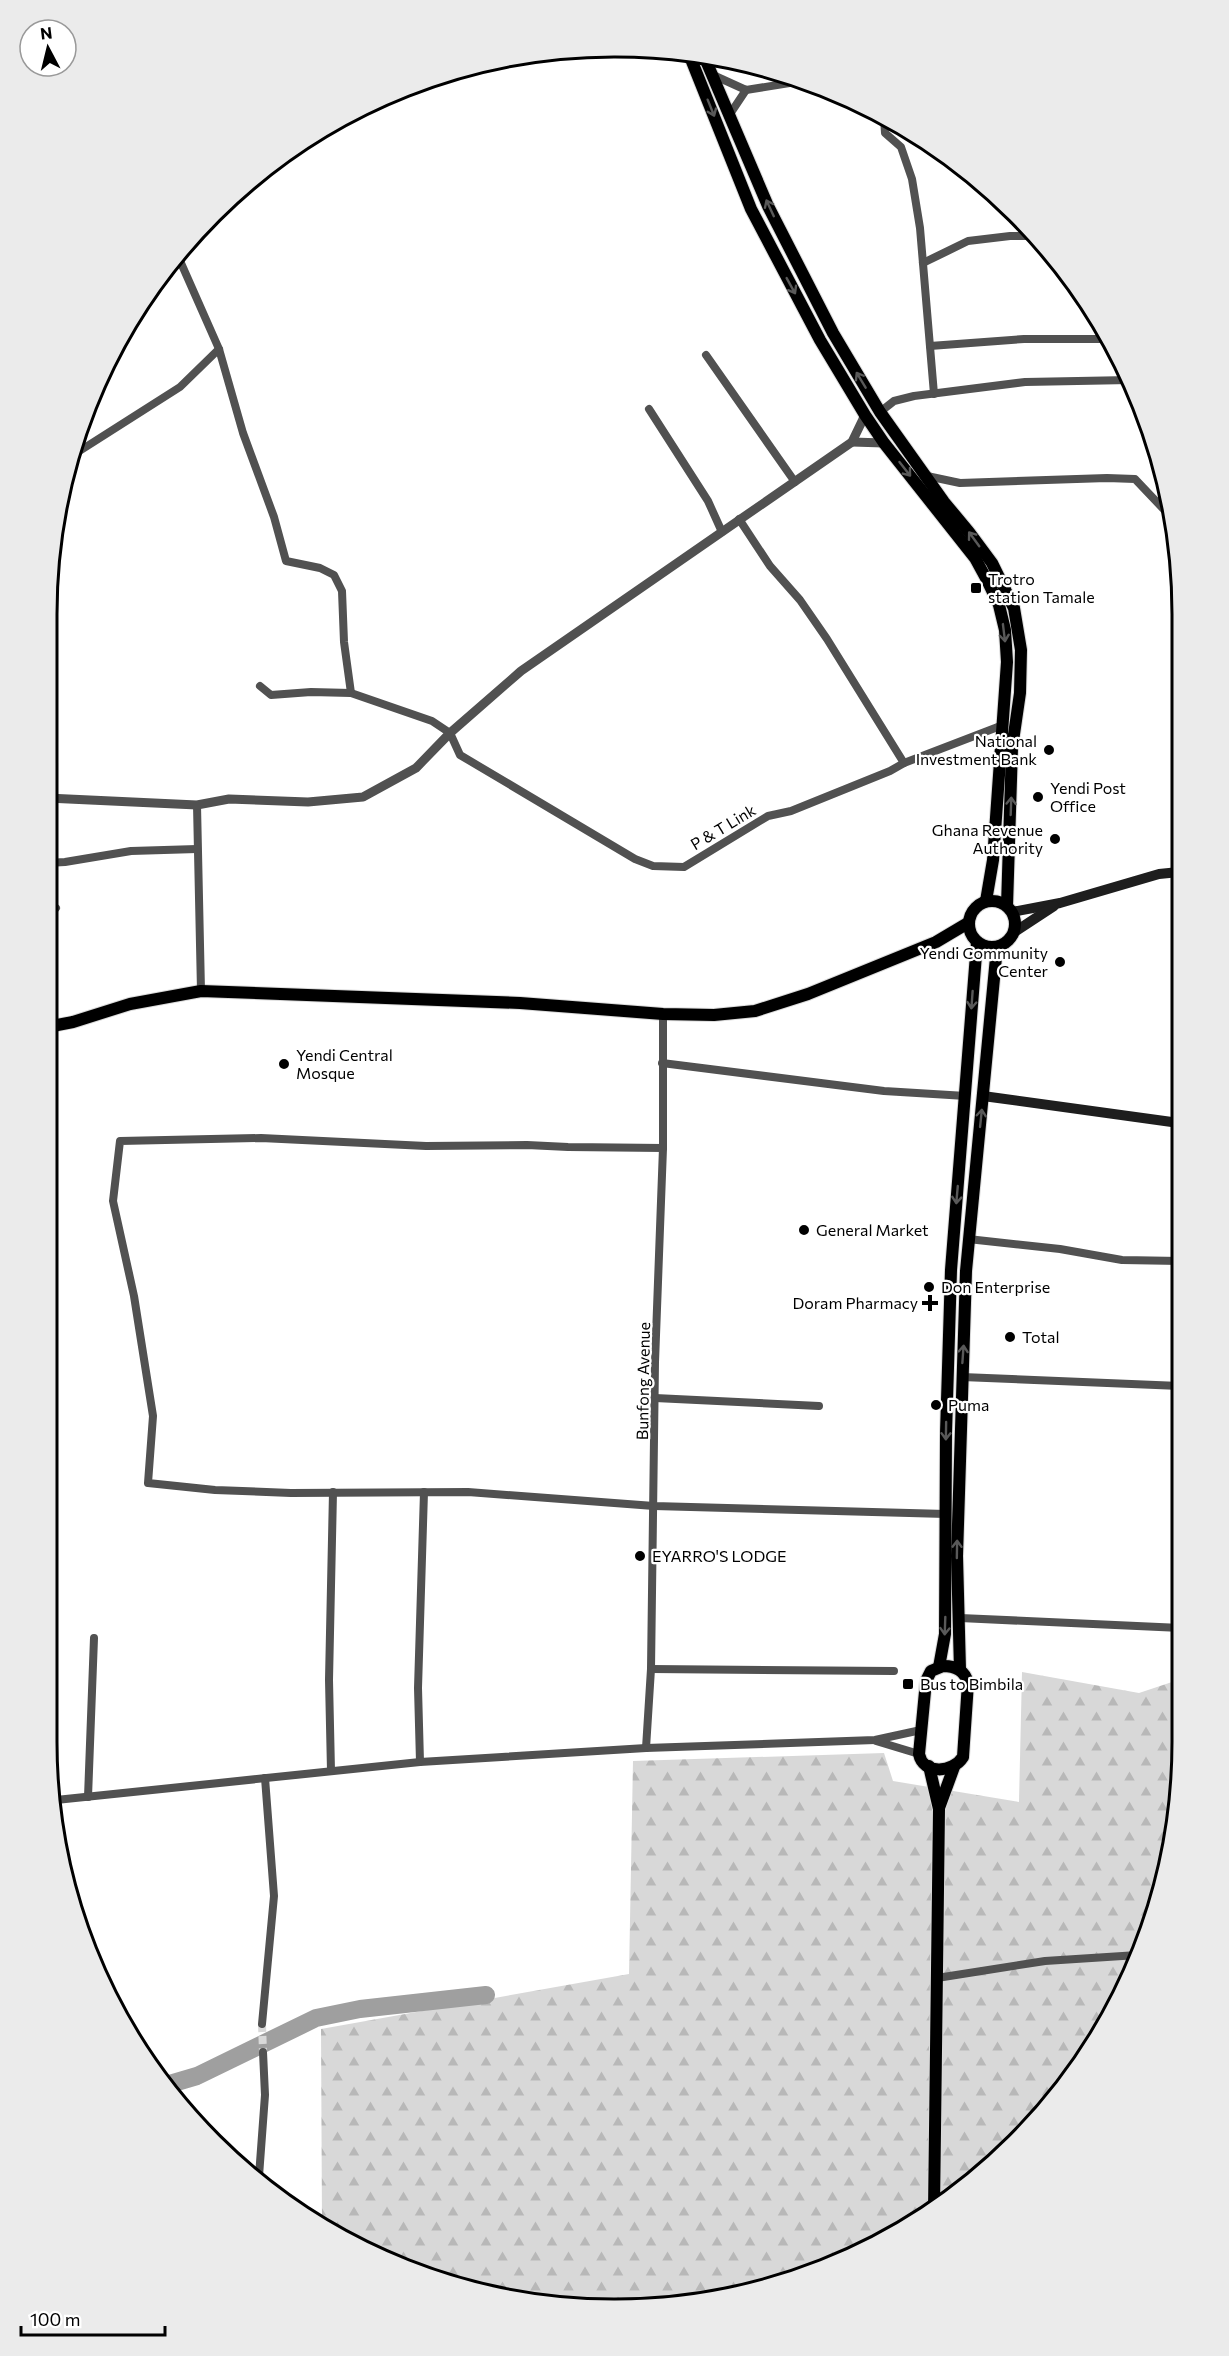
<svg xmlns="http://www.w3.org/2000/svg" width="1229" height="2356" font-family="Commissioner,sans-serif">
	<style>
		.forest { fill: url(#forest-firs) }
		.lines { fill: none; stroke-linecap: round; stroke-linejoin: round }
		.river { stroke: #9f9f9f; stroke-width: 18 }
		.minor-tunnel { stroke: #d9d9d9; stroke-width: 8; stroke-dasharray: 8 4; stroke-linecap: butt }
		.trunk-casing { stroke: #dbdbdb; stroke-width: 14 }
		.minor { stroke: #515151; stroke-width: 8 }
		.tertiary { stroke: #515151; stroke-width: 9 }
		.secondary { stroke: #1e1e1e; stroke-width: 10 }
		.trunk { stroke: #000; stroke-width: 12 }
		.oneway { stroke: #595959 }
		.poi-dot { fill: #000; stroke: #fff; stroke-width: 2 }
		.labels { text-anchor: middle; stroke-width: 4.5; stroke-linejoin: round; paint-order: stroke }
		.poi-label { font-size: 16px; fill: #000; stroke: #fff; text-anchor: start }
		.street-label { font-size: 16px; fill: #000; stroke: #fff }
		.rim { fill: none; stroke: #000; stroke-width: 3 }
	</style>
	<defs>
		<pattern id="forest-firs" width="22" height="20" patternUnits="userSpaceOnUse" patternTransform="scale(1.5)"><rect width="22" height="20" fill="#d8d8d8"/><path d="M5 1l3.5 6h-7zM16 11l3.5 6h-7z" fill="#b8b8b8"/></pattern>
	</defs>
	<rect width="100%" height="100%" fill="#fff"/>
	<path class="forest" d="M1022 1672 1139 1693 1181 1679V1778L1163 1888 1124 1993 1016 2143 930 2214 832 2266 652 2308 468 2290 322 2224 321 2029 629 1974 633 1761 884 1753 893 1781 1019 1802Z"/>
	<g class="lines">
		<path class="river" d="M163 2086 197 2076 316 2018 360 2009 486 1995"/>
		<path class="minor-tunnel" d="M262 2024 263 2052"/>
		<defs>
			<g id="trunk">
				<path d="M689 54 751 209 820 340 865 415 884 443 975 558 987 580 999 605 1005 630 1007 662 993 860 986 901"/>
				<path d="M704 56 768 206 833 333 880 412 944 502 969 532 992 563 1014 608 1021 650 1020 693 1012 748 1007 906"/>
				<circle cx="992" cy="924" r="23"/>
				<path d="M47 1027 73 1022 130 1004 201 991 520 1003 663 1014 714 1015 755 1011 808 994 936 942 968 923"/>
				<path d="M943 1666C956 1666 965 1671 968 1683L963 1757C953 1773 923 1775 919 1754L926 1681 931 1671Z"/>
				<path d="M939 1667 945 1634 946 1433 951 1270 977 942"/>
				<path d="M960 1670 957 1556 966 1271 997 947"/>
				<path d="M929 1766 939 1809 934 2211"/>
				<path d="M939 1808 954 1767"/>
			</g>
		</defs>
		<use href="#trunk" class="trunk-casing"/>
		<g class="minor">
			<path d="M713 75 746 90 802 81"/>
			<path d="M730 114 746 90"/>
			<path d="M884 117 885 133 901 147 912 179 920 228 934 394"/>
			<path d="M177 254 219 349 243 433 274 517 286 561 320 568 334 575 342 591 344 642 351 693"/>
			<path d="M923 263 968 241 1010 236H1031"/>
			<path d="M930 346 1024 339H1108"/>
			<path d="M706 355 795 482"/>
			<path d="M649 409 708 501 722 532"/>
			<path d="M880 412 894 401 914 396 1025 382 1130 380"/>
			<path d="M70 457 180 387 219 349"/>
			<path d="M927 476 960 483 1107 478 1135 479 1172 518"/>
			<path d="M739 519 770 566 800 600 827 639 904 763"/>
			<path d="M260 686 271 695 311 692 351 693 432 721 450 733 460 755 635 859 653 866 684 867 768 816 791 811 890 771 904 763 1003 725"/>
			<path d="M197 805 201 991"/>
			<path d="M47 863 65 862 131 851 197 849"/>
			<path d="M47 916 56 908"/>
			<path d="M662 1063 884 1091 966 1096"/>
			<path d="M663 1148 568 1147 527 1145 426 1146 261 1138 120 1141 113 1201 134 1296 153 1416 148 1483 215 1490 291 1493 468 1492 654 1506 946 1514"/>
			<path d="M968 1239 1060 1249 1122 1260 1180 1261"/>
			<path d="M962 1377 1180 1386"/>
			<path d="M655 1398 819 1406"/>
			<path d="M960 1618 1181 1628"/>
			<path d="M651 1669 894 1671"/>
			<path d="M876 1741 919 1754"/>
			<path d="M646 1748 651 1669 655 1362 663 1148V1014"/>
			<path d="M420 1762 418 1688 424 1492"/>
			<path d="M331 1771 329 1680 333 1492"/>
			<path d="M88 1797 94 1638"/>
			<path d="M56 1800 420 1762 646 1748 875 1740 921 1730"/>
			<path d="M937 1978 1045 1961 1138 1955"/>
			<path d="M262 2024 274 1896 265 1778"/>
			<path d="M259 2176 265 2095 263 2052"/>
		</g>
		<g class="tertiary">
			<path d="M852 442 884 443"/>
			<path d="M47 798 197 805 229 799 308 802 363 797 416 768 450 733 521 671 852 442 865 415"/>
		</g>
		<g class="secondary">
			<path d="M1012 912 1060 903 1159 874 1179 872"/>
			<path d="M1013 933 1054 906"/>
			<path d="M983 1096 1179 1123"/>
		</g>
		<use href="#trunk" class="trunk"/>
	</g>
	<defs><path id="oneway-shaft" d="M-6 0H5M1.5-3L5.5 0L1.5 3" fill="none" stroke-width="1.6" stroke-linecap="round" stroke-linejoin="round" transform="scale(1.5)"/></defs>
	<g class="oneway">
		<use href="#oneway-shaft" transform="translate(711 108) rotate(68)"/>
		<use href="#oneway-shaft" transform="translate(770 208) rotate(-115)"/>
		<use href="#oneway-shaft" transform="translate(791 286) rotate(61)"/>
		<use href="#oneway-shaft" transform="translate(861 380) rotate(-121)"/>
		<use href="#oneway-shaft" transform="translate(905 469) rotate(52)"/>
		<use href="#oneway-shaft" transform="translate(974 539) rotate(-126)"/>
		<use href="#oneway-shaft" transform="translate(1004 633) rotate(83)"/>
		<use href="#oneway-shaft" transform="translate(1011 806) rotate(-88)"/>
		<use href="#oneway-shaft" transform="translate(972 1000) rotate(94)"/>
		<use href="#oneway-shaft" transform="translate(981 1118) rotate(-84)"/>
		<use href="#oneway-shaft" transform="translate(957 1195) rotate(95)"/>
		<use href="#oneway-shaft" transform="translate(963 1354) rotate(-86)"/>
		<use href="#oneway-shaft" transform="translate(946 1431) rotate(91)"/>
		<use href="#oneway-shaft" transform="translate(957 1549) rotate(-89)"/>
		<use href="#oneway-shaft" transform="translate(945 1626) rotate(92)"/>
	</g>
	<g class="poi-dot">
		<rect x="970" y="582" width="12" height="12" rx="3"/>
		<circle cx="1049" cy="750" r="6"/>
		<circle cx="1038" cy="797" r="6"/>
		<circle cx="1055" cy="839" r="6"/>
		<circle cx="1060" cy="962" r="6"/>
		<circle cx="284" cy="1064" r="6"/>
		<circle cx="804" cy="1230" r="6"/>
		<circle cx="929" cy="1287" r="6"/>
		<path d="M927 1294h6v6h6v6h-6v6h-6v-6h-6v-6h6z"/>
		<circle cx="1010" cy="1337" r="6"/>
		<circle cx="936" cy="1405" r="6"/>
		<circle cx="640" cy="1556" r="6"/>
		<rect x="902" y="1678" width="12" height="12" rx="3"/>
	</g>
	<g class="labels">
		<g class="poi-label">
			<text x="988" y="585">Trotro<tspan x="988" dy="18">station Tamale</tspan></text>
			<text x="1037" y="747" text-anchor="end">National<tspan x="1037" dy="18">Investment Bank</tspan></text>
			<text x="1050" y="794">Yendi Post<tspan x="1050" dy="18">Office</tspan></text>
			<text x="1043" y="836" text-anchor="end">Ghana Revenue<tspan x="1043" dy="18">Authority</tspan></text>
			<text x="1048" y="959" text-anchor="end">Yendi Community<tspan x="1048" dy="18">Center</tspan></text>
			<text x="296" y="1061">Yendi Central<tspan x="296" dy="18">Mosque</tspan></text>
			<text x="816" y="1236">General Market</text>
			<text x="941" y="1293">Don Enterprise</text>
			<text x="918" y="1309" text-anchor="end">Doram Pharmacy</text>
			<text x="1022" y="1343">Total</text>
			<text x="948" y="1411">Puma</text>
			<text x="652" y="1562">EYARRO'S LODGE</text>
			<text x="920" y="1690">Bus to Bimbila</text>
		</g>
		<g class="street-label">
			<text transform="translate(723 827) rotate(-31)" y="6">P &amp; T Link</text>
			<text transform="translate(643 1381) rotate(-89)" y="6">Bunfong Avenue</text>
		</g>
	</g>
	<path d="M0 0H1229V2356H0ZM614 57H615A557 557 0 0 1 1172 614V1742A557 557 0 0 1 615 2299H614A557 557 0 0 1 57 1742V614A557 557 0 0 1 614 57Z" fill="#ebebeb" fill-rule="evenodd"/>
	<path class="rim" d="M614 57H615A557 557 0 0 1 1172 614V1742A557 557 0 0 1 615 2299H614A557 557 0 0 1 57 1742V614A557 557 0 0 1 614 57Z"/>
	<g transform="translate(48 48) rotate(353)"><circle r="28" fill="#ffffff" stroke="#999999" stroke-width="1.5"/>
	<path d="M0-4.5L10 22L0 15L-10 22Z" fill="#000000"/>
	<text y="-9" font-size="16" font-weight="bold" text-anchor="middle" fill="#000000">N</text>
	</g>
	<path d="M21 2326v9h144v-9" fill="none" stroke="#000000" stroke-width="3"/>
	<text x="30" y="2326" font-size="18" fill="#000000" stroke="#ffffff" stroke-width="4.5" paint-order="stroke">100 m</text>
</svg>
